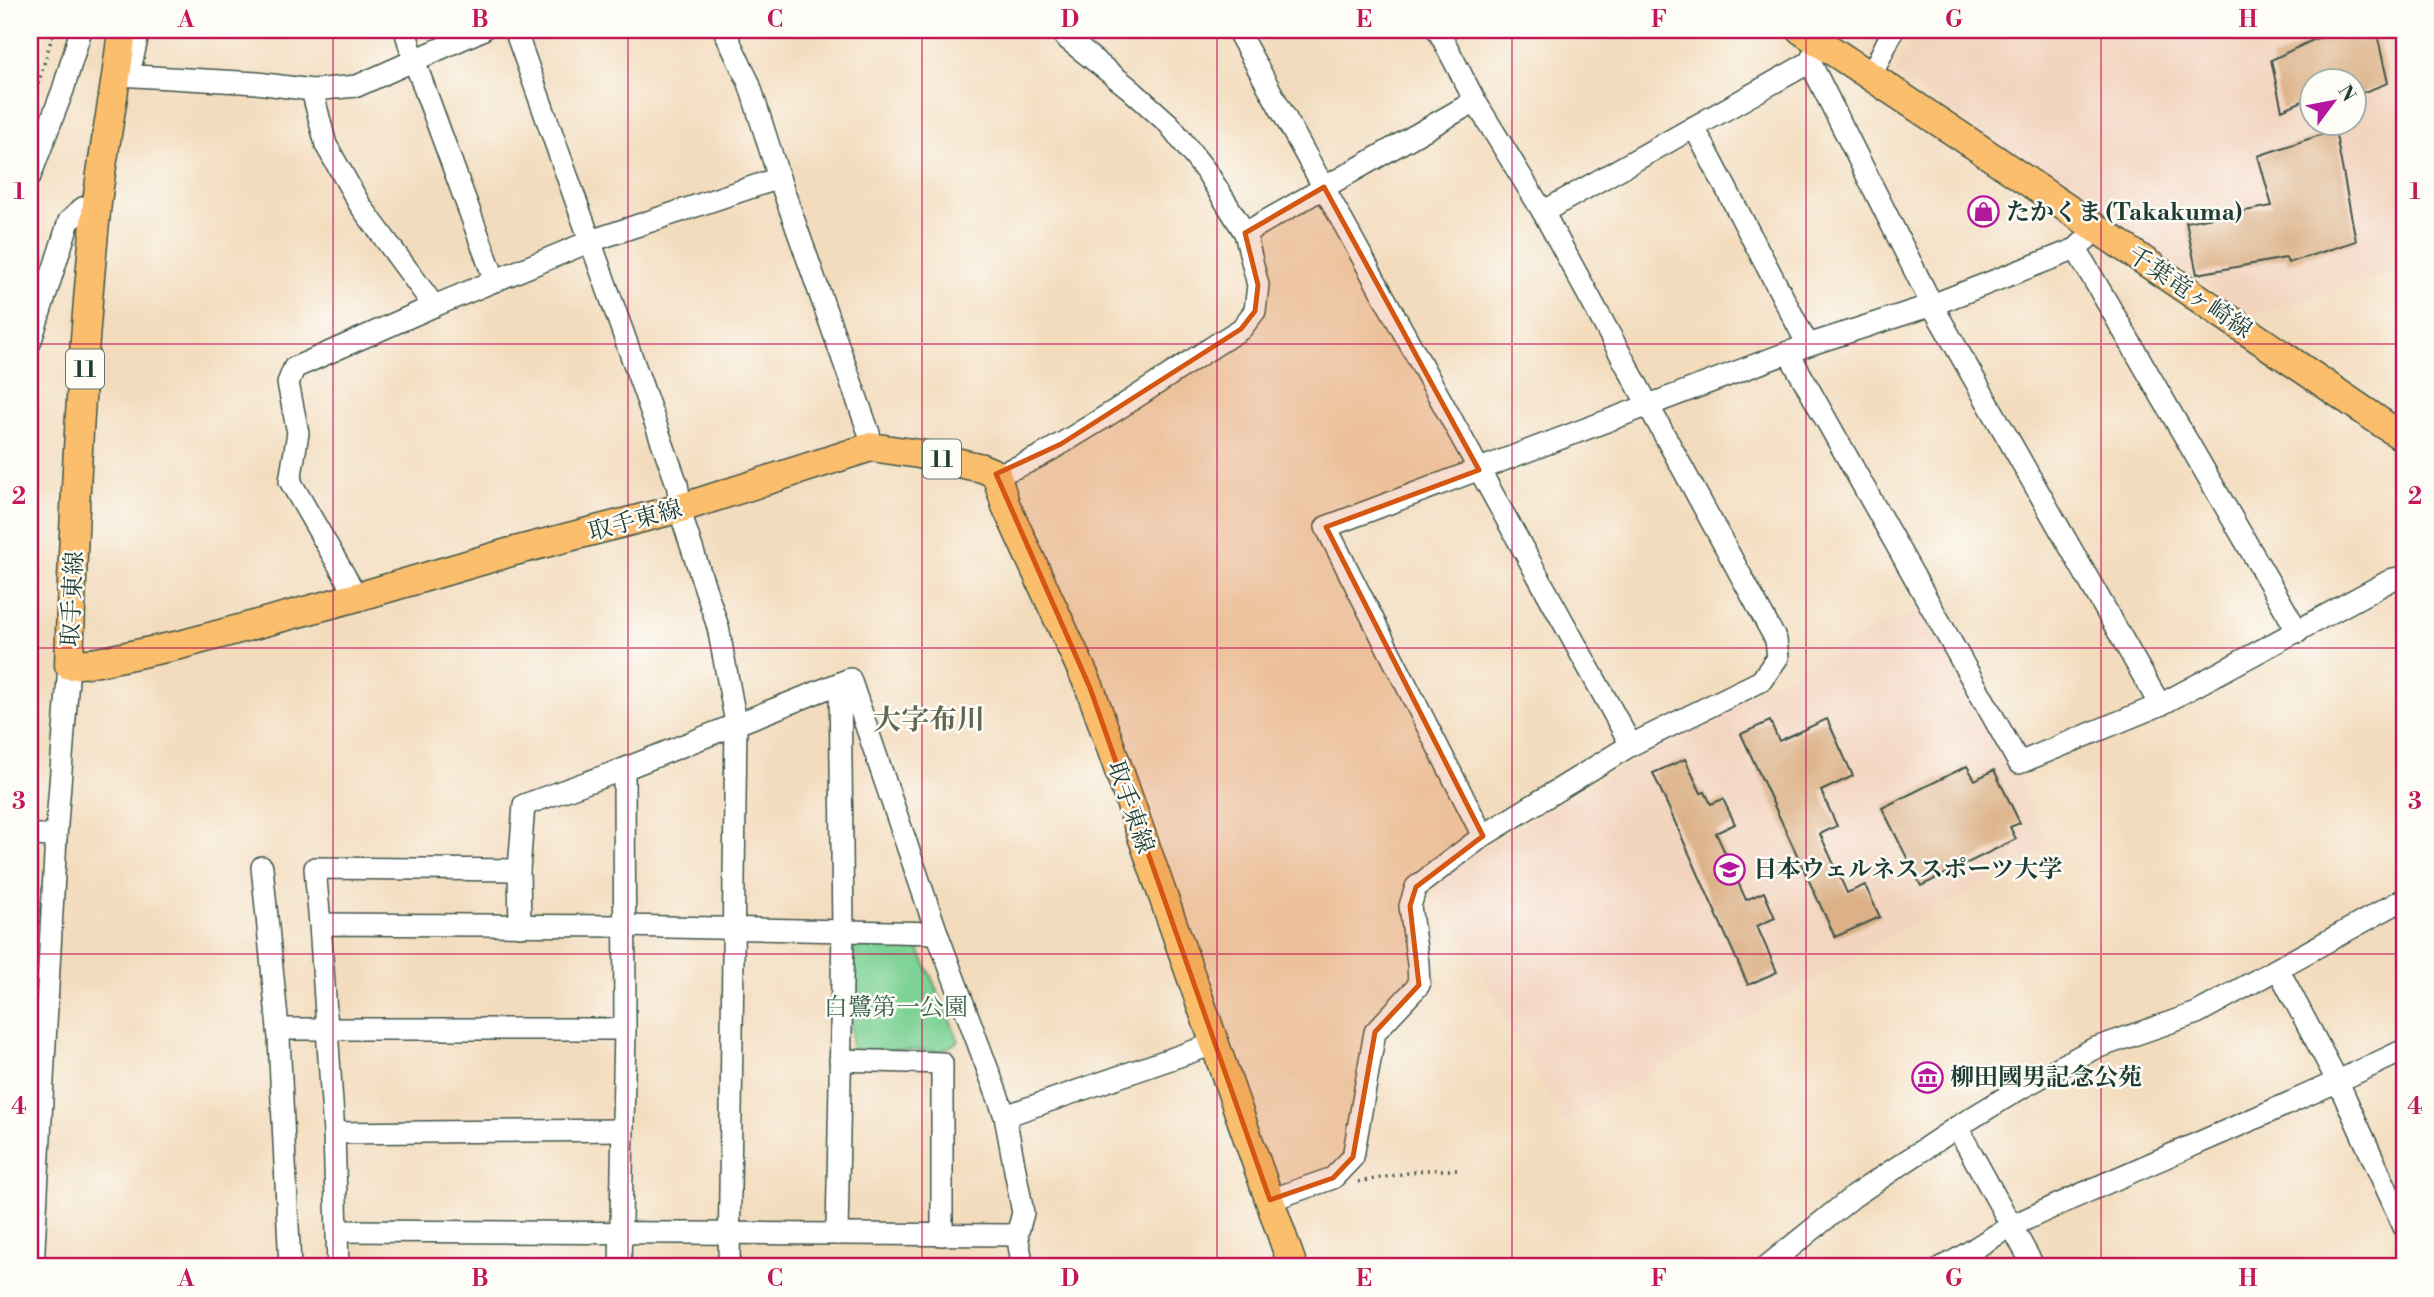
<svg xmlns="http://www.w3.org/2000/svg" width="2434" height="1297" font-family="'Libre Bodoni','Noto Serif JP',serif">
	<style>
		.built { fill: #f3d4bf; fill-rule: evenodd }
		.green { fill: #7dd295; stroke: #4e8864; stroke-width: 2 }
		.building { fill: #dcb187 }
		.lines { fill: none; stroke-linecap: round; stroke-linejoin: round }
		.minor-casing { stroke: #3f5549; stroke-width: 24 }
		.major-casing { stroke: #3f5549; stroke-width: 31 }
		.path { stroke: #3f5549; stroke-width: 3.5; stroke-dasharray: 2 5; stroke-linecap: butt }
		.minor { stroke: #fff; stroke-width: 21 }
		.major { stroke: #fabe6d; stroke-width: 28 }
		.marked { fill: #d45610; fill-opacity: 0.2; stroke: #d45610; stroke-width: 5; stroke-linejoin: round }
		.grid { fill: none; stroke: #c2185b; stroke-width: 2; stroke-opacity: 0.55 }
		.labels { text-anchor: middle; stroke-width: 5; stroke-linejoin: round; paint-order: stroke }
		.shield { fill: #fdfcf7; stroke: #62766e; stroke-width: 2 }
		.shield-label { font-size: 23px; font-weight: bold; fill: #1f3d34 }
		.poi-label { font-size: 24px; font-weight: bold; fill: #1f3d34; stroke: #fdfcf7; text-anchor: start }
		.street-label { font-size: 24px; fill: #1f3d34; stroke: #fdfcf7 }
		.park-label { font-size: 24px; fill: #36624c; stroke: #fdfcf7 }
		.quarter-label { font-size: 28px; font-weight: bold; fill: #616651; stroke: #fdfcf7 }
		.neatline { fill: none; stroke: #c2185b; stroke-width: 2.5 }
		.grid-label { font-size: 23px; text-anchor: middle; font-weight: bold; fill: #c2185b }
	</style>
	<rect width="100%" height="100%" fill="#fdfcf7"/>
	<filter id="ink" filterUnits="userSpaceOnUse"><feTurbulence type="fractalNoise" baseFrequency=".0143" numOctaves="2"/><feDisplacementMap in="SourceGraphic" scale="14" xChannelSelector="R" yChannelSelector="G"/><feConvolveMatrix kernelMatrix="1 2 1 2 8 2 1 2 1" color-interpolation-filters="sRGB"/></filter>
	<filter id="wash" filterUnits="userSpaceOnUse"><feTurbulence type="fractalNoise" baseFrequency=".00686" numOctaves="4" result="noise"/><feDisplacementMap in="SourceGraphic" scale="28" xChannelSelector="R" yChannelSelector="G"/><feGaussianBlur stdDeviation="1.57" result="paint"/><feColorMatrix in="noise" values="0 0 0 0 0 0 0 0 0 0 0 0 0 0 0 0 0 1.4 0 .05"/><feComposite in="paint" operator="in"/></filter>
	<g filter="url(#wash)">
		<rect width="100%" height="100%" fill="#f3dcbd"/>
		<g class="built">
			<path d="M1918 30H2404V269L2251 316 1895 73ZM2312 80H2354V122H2312Z"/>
			<path d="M1919 609 2021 781 2049 847 1563 1122 1432 884 1472 854 1809 662Z"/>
		</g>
		<path class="green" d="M853 944 919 949 959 1041 941 1051 851 1049Z"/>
		<g id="blocks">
			<g class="building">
				<path d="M2334 30H2376L2388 83 2354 96V80H2312V97L2282 110 2271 60Z"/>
				<path d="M2335 130 2356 241 2288 263 2286 258 2197 274 2186 222 2272 206 2258 156Z"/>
				<path d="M1827 719 1853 776 1821 791 1837 826 1820 834 1847 893 1865 885 1880 917 1835 937 1741 734 1770 721 1779 741Z"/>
				<path d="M1685 759 1701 793 1705 792 1711 804 1723 799 1735 824 1716 833 1746 900 1764 892 1775 918 1757 926 1777 972 1748 985 1653 773Z"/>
				<path d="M1967 766 1975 780 1994 770 2020 823 2010 827 2016 839 1921 886 1882 808Z"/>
			</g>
		</g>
	</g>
	<g filter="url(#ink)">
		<use href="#blocks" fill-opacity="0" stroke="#3f5549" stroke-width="2"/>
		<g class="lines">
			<defs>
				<g id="minor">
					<path d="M405 30 414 60 495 281"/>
					<path d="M515 30 677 484 684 524 718 627 736 723 729 1267"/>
					<path d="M724 30 749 83 779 178 869 433 871 447"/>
					<path d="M1237 30 1631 745"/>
					<path d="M1819 41 1810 62 1932 305 2160 705"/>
					<path d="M118 75 257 83 312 90 357 86 482 30"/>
					<path d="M118 75 132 61 139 30"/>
					<path d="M1871 76 1893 30"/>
					<path d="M312 90 326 145 360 205 434 306"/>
					<path d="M1694 127 1808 345"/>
					<path d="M30 176 63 90 81 30"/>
					<path d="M1543 212 1810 62"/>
					<path d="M1245 233 1475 101"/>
					<path d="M2076 249 2298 632"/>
					<path d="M30 343 69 221 83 208 98 202"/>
					<path d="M1788 352 2019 763 2160 705 2393 579 2404 577"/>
					<path d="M996 474C1028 466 1059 445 1087 428 1140 396 1189 361 1241 329L1255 311 1258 285 1245 233 1208 174 1169 124 1129 88 1065 37 1060 30"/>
					<path d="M357 597 290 481 298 433 288 383 294 368 434 306 591 241 779 178"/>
					<path d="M30 834 56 837"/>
					<path d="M1483 836 1326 527 1808 345 1932 305 2076 249 2097 229"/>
					<path d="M262 867 279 1038 290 1267"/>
					<path d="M320 924 315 868 519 870"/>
					<path d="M520 926 519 870 524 805 624 769 850 679 937 933 1005 1116 1023 1213 1017 1235 1023 1267"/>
					<path d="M2278 969 2338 1082 2404 1227"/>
					<path d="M278 1029H625"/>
					<path d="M840 1060 942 1063V1235"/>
					<path d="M1005 1116 1214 1044"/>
					<path d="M1957 1127 2034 1267"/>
					<path d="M334 1133 622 1130"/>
					<path d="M1270 1200 1333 1178 1353 1157 1375 1032 1419 985 1418 964 1410 906 1416 887 1483 836 1631 745 1761 681 1778 657 1776 640 1543 212 1475 101 1438 30"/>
					<path d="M338 1231 1017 1235"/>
					<path d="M837 1234 843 930 840 683"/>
					<path d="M33 1267 56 837 69 665"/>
					<path d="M338 1267 334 1133 320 924 623 926 937 933"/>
					<path d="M620 1267 625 1029 624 769"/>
					<path d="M1766 1267 1854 1196 1957 1127 2021 1088 2093 1049 2197 1013 2404 899"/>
					<path d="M1942 1267C1968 1256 1990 1236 2016 1224 2144 1164 2277 1112 2404 1050"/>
				</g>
				<g id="major">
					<path d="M122 30C116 88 104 145 97 203 81 356 74 511 69 665L98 662 180 645 357 597 511 552 681 508 871 447 919 454 982 468 996 474 1006 506 1090 688 1293 1267"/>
					<path d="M1801 30 1977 147 2404 438"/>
				</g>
			</defs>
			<use href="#minor" class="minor-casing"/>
			<use href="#major" class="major-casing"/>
			<g class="path">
				<path d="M30 111 54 30"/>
				<path d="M1358 1182 1424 1170H1461"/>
			</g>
			<use href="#minor" class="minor"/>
			<use href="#major" class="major"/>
		</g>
	</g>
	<path class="marked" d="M1324 187 1479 470 1326 527 1483 836 1416 887 1410 906 1419 985 1375 1032 1353 1157 1333 1178 1270 1200 1090 688 996 474 1061 444 1241 329 1255 311 1258 285 1245 233Z"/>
	<path class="grid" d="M333 30V1267M628 30V1267M922 30V1267M1217 30V1267M1512 30V1267M1806 30V1267M2101 30V1267M30 344H2404M30 648H2404M30 954H2404"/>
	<defs>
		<symbol id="shop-ring" viewBox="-11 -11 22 22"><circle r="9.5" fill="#fdfcf7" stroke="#b5179e" stroke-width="1.5"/><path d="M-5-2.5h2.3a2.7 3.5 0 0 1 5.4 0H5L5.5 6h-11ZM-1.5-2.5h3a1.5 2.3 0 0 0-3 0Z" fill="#b5179e"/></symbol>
		<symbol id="university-ring" viewBox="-11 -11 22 22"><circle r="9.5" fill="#fdfcf7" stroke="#b5179e" stroke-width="1.5"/><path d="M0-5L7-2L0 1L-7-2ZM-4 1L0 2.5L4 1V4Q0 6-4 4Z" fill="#b5179e"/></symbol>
		<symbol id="museum-ring" viewBox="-11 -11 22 22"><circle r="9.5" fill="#fdfcf7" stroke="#b5179e" stroke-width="1.5"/><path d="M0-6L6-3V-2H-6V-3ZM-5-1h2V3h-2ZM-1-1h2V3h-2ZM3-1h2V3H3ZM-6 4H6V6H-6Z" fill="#b5179e"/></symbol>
	</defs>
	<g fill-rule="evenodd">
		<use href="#shop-ring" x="1966" y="194" width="35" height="35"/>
		<use href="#university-ring" x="1712" y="852" width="35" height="35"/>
		<use href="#museum-ring" x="1910" y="1060" width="35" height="35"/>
	</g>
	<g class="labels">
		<g class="shield">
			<rect x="66" y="349.5" width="38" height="39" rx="5"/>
			<rect x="923" y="439.5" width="38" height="39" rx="5"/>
		</g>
		<g class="shield-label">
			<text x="85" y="377">11</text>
			<text x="942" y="467">11</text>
		</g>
		<g class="poi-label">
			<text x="2006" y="220">たかくま (Takakuma)</text>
			<text x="1753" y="877">日本ウェルネススポーツ大学</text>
			<text x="1950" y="1085">柳田國男記念公苑</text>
		</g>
		<g class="street-label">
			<text transform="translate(2190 292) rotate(34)" y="8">千葉竜ヶ崎線</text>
			<text transform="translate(635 520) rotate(-15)" y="8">取手東線</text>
			<text transform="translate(72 599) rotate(-87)" y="8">取手東線</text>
			<text transform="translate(1131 807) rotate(71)" y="8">取手東線</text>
		</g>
		<g class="park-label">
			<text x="896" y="1015">白鷺第一公園</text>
		</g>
		<g class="quarter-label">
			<text x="929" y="729">大字布川</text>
		</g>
	</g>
	<rect width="2434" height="1297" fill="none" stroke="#fdfcf7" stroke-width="77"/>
	<g transform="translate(2333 102) rotate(58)"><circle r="33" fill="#fdfcf7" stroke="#a4b0a9" stroke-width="2"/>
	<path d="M0-5L12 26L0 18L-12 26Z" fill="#b5179e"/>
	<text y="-10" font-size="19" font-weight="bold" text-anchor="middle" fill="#1f3d34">N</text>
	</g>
	<rect x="38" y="38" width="2358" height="1220" class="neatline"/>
	<g class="grid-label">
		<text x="186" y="27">A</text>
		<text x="480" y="27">B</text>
		<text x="775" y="27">C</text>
		<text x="1070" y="27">D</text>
		<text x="1364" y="27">E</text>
		<text x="1659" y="27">F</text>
		<text x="1954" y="27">G</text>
		<text x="2248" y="27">H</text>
		<text x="19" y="199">1</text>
		<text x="2415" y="199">1</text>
		<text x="19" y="504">2</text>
		<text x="2415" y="504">2</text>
		<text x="19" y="809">3</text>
		<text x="2415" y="809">3</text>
		<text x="19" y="1114">4</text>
		<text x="2415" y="1114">4</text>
		<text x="186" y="1286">A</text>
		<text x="480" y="1286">B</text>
		<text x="775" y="1286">C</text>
		<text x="1070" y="1286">D</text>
		<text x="1364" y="1286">E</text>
		<text x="1659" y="1286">F</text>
		<text x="1954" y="1286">G</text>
		<text x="2248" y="1286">H</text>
	</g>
</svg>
